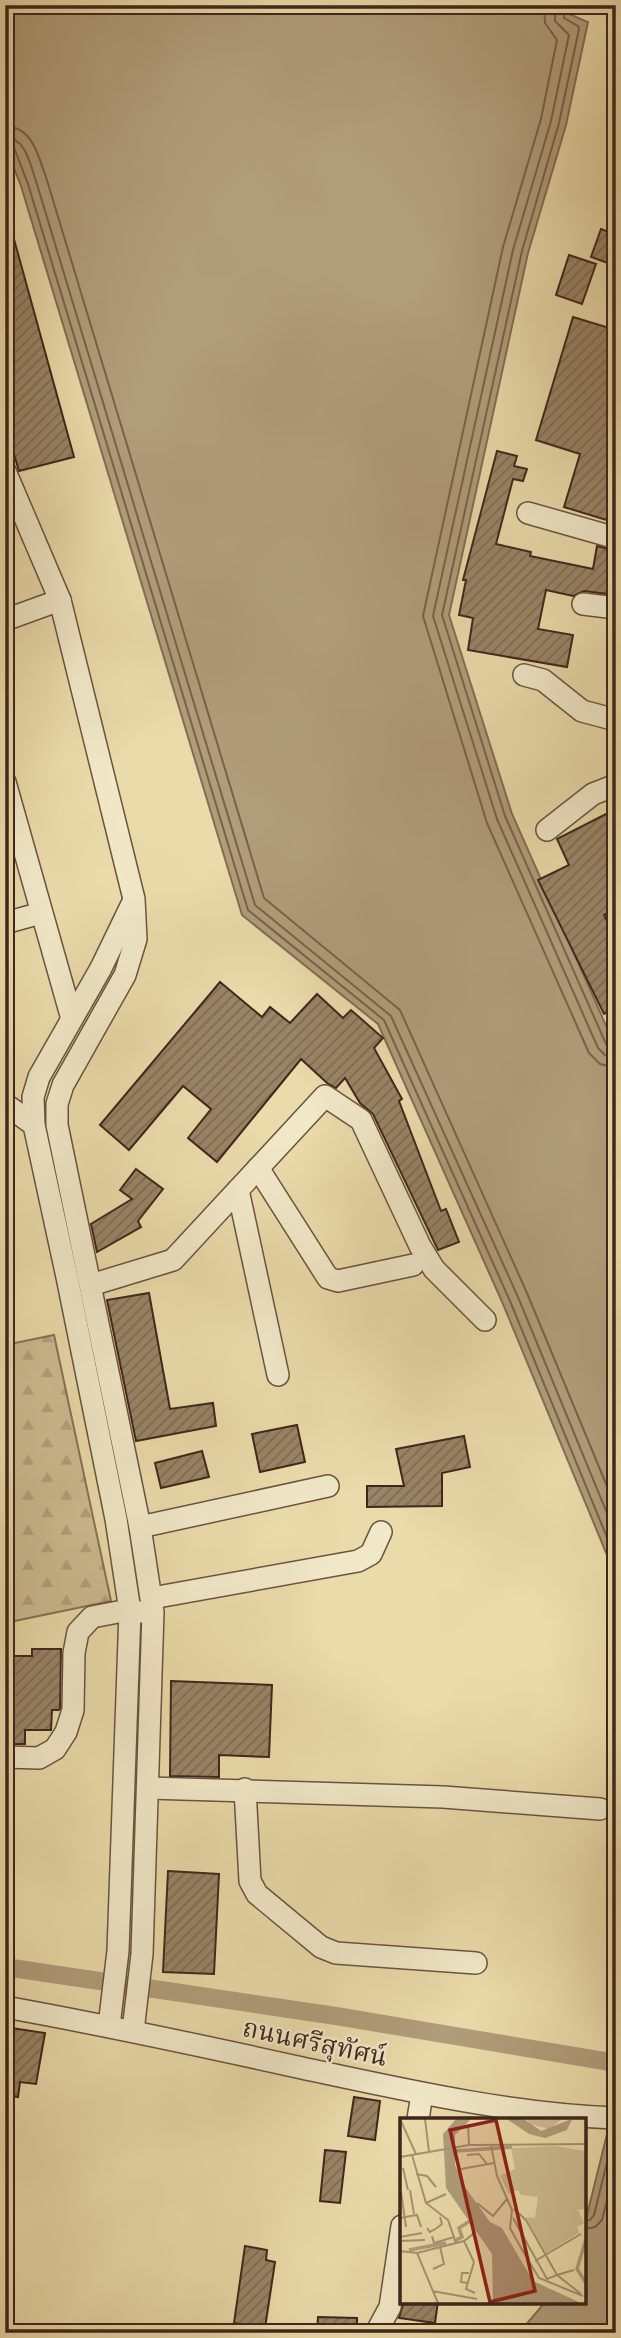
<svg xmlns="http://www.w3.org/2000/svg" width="621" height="2338" font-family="'Libre Bodoni','Noto Serif Thai',serif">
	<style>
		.forest { fill: url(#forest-firs); stroke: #867157; stroke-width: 2 }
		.water { fill: #b09d7a; stroke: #836d54; stroke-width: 2 }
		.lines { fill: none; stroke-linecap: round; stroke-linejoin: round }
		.shore { stroke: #78624b; stroke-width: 2 }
		.canal { stroke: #b09d7a; stroke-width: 18 }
		.building { fill: url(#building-hatch); stroke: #3f261c; stroke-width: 2 }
		.minor-casing { stroke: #6a5340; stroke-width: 24 }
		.minor { stroke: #f1e8c8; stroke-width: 21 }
		.labels { text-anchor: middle; stroke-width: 5; stroke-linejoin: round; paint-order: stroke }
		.street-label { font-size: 26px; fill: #3f261c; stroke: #f1e8c8 }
		.inset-river { fill: none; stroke: #b09d7a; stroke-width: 3.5 }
		.inset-road { fill: none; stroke: #a69371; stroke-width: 2 }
		.view { fill: #8f2418; fill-opacity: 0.15; stroke: #8f2418; stroke-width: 3.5 }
		.inset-edge { fill: none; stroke: #3f261c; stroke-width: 3.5 }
	</style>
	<defs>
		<pattern id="forest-firs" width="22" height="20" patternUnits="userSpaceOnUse" patternTransform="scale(1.75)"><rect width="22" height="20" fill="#cdbc92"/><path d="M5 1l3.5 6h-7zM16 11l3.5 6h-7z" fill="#b1a17d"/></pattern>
		<pattern id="building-hatch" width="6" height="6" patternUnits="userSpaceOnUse" patternTransform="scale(1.75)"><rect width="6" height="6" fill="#988466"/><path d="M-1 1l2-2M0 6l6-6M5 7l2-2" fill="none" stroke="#7d6c53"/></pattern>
	</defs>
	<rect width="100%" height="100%" fill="#eadbaa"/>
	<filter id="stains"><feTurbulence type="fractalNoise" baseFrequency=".00286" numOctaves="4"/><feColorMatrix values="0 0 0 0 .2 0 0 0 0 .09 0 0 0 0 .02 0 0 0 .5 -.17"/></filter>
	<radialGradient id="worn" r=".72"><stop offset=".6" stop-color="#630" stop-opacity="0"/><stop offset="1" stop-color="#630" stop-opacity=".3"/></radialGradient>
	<path class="forest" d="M54 1335 111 1601 5 1623V1345Z"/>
	<g class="water">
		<path d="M5 5H571L569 14 588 22 566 125 528 253 449 615 512 814 616 1048V1604L607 1555 503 1304 378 1024 242 915 21 186 5 145Z"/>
		<path d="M616 2098V2333H519L546 2301H584V2227Z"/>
	</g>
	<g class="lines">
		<g class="shore">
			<path d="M544 5 545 23 557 40 541 119 503 247 423 616 487 823 589 1053 600 1064 616 1068"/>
			<path d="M555 5V21L569 35 551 121 513 250 433 616 497 819 598 1048 605 1055 616 1058"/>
			<path d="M564 5V18L578 26 579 29 559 123 522 251 442 615 505 816 606 1044 610 1048 616 1049"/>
			<path d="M5 126C33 127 38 156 46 177L264 898 400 1010 527 1293 616 1508"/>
			<path d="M5 137C26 138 30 164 36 181L255 905 391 1016 518 1297 616 1535"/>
			<path d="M5 146H11L15 150 28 184 248 910 384 1020 510 1301 613 1552 616 1564"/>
			<path d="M584 2221 590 2220 594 2215 615 2130"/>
			<path d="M584 2229 595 2227 602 2220 616 2164"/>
		</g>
		<path class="canal" d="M5 1967 336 2016 616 2063"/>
	</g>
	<g class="building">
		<path d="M5 221H9L74 457 19 471 5 424Z"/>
		<path d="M601 229 616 235V266L591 257Z"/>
		<path d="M569 255 596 264 582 304 556 295Z"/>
		<path d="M573 317 616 330V523L564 507 580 454 536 440Z"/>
		<path d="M497 451 517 456 514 466 527 469 523 481 513 479 496 544 531 552 530 556 593 569 597 546 616 551V595L584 591 573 596 546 590 538 629 573 635 567 667 468 650 473 618 459 615 466 580H463Z"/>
		<path d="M616 809V909L604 915 616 938V1008L604 1014 538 880 569 865 557 839Z"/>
		<path d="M220 982 262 1017 270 1007 290 1023 317 994 343 1018 351 1010 383 1038 374 1048 402 1099 399 1101 441 1211 446 1209 459 1242 438 1250 373 1114 360 1103 345 1078 336 1088 327 1083 301 1059 217 1162 188 1138 211 1109 183 1086 129 1150 100 1125Z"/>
		<path d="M136 1169 163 1189 138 1221 141 1227 97 1252 91 1224 132 1199 120 1190Z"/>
		<path d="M149 1293 170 1409 213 1403 216 1426 136 1441 107 1300Z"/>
		<path d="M297 1425 305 1462 260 1472 252 1434Z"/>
		<path d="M464 1436 470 1467 442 1473V1506L367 1507V1486H404L396 1449Z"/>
		<path d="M202 1451 209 1477 161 1488 155 1463Z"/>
		<path d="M32 1649H61L60 1708 59 1710H52L51 1730H25V1744H5V1656H32Z"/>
		<path d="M171 1681 272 1685 269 1757 219 1755V1777L170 1776Z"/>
		<path d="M168 1871 219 1874 214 1974 163 1972Z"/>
		<path d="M5 2027 45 2033 36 2084 20 2082 18 2097 5 2095Z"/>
		<path d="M354 2097 380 2101 375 2140 348 2136Z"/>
		<path d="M325 2150 346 2152 340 2203 320 2201Z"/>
		<path d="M245 2246 267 2250 266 2260 275 2262 265 2328 234 2323Z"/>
		<path d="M404 2301H438L435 2323 399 2318Z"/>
		<path d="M318 2317 357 2318V2333H317Z"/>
	</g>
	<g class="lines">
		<defs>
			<g id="minor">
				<path d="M5 471 60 600 134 899 136 939 125 975 63 1085 57 1104V1125L140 1527 153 1612 142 1954 133 2031"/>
				<path d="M528 513 616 538"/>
				<path d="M583 604 616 608"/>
				<path d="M5 620 60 600"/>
				<path d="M524 675 543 680 582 711 616 720"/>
				<path d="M5 782 72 1019"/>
				<path d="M547 830 593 794 616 785"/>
				<path d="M5 923 41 913"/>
				<path d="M5 1104 34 1125"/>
				<path d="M258 1168 328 1278 338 1281 413 1265"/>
				<path d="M238 1190 278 1375"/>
				<path d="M91 1285 173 1260 325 1096 361 1120 420 1246 434 1269 485 1320"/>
				<path d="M140 1527 328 1486"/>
				<path d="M152 1598 358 1561 371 1554 381 1532"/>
				<path d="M5 1757 39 1758 55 1749 66 1732 73 1710 74 1653 78 1632 92 1617 118 1612H144"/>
				<path d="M149 1788 443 1797 600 1809"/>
				<path d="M245 1789 250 1881 257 1894 321 1947 336 1953 476 1963"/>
				<path d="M5 2007C105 2025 203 2046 302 2068 405 2090 510 2114 616 2118"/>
				<path d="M109 2026 118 1951 130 1611 116 1519 67 1277 34 1125 33 1097 39 1077 101 968 132 904"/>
				<path d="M418 2119 422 2094"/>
				<path d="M376 2333 390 2307 402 2226"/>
			</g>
		</defs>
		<use href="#minor" class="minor-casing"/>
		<use href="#minor" class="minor"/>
	</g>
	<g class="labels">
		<g class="street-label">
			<text transform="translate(315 2042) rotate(12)" y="9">ถนนศรีสุทัศน์</text>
		</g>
	</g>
	<g transform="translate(400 2118)">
		<rect width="186" height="186" fill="#eadbaa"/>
		<path d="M127 1H162L149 11 130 6ZM155 28 185 33V91L178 92 184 105 177 109 179 115 146 135 126 99 135 100 138 79 121 77 118 72 109 76 100 58 115 51 111 30Z" fill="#cdbc92"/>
		<path d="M56 1H71L55 17V47L65 69 90 104 102 110 133 163 181 185H93L92 136 46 70 43 16ZM107 1H124L141 13 172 1 167 12 145 20 129 16Z" fill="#b09d7a"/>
		<path class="inset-river" d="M55 33 112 29M186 121 177 151 186 165M54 123 62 119 59 110 70 103M9 132 46 125"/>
		<path class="inset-road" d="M0 1 16 36M25 1 29 34M68 6 69 27M91 27 97 58 112 92 110 110 121 130 139 160 183 178M12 37 26 85 48 102 56 125M67 37 79 36 87 46M0 39 69 27 186 26M3 50 8 72M61 51 94 45M16 56 27 58 36 69M10 72 14 96M1 74 6 109M26 85 46 76M77 85 93 98 107 81M0 100 17 97 21 109M113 100 147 161 157 157 126 102 114 91M27 110 30 114 37 110 42 106 40 99M32 118 34 125 54 119M0 119 22 115M0 123 25 122M64 123 74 144M0 133 17 135 64 123 73 116V109M17 135 38 185M135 143 181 116M74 144 66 171 75 175M33 151 44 146 40 129M174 152 157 157 181 176M67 165 61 164 62 155H69M32 173 77 181"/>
		<path class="view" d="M96 2 135 173 90 184 50 12Z"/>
		<rect width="186" height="186" class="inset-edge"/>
	</g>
	<rect width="621" height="2338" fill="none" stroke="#eadbaa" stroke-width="28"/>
	<rect x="7" y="7" width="607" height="2324" fill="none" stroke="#3f261c" stroke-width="3.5"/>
	<rect x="14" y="14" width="593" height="2310" fill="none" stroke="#3f261c" stroke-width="2"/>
	<rect width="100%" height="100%" filter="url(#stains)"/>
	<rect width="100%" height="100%" fill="url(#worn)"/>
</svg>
